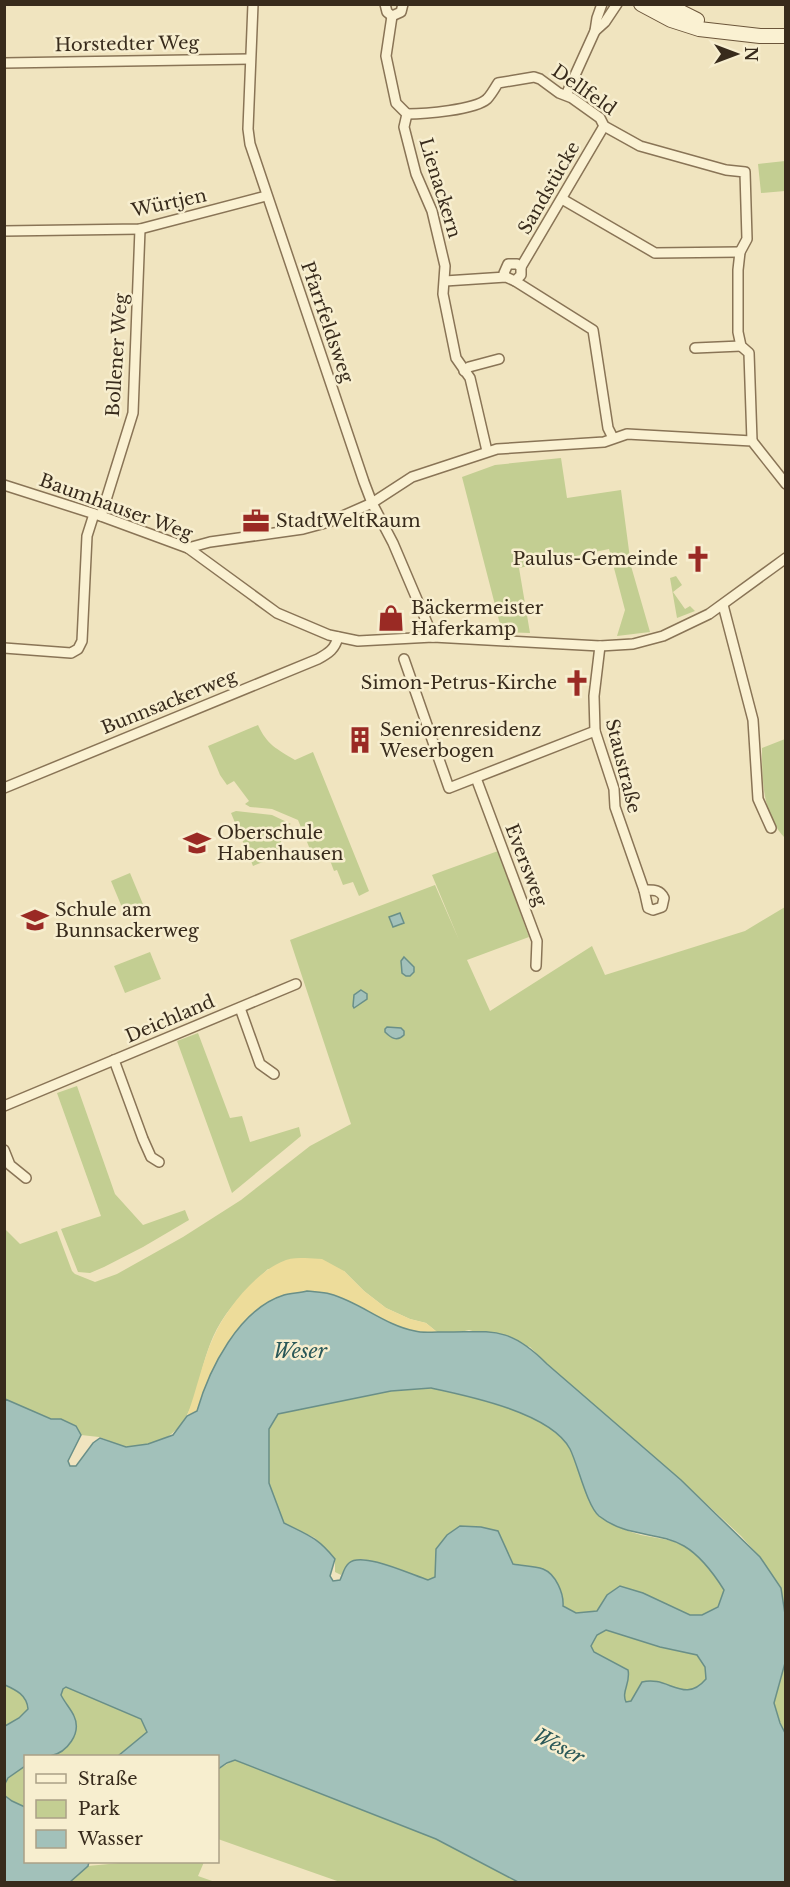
<svg xmlns="http://www.w3.org/2000/svg" width="790" height="1887" font-family="'Libre Baskerville',serif">
	<style>
		.green { fill: #c3ce92 }
		.sand { fill: #eddc9a }
		.water { fill: #a2c1ba; stroke: #698f88; stroke-width: 1.5; fill-rule: evenodd }
		.lines { fill: none; stroke-linecap: round; stroke-linejoin: round }
		.street-casing { stroke: #897456; stroke-width: 12 }
		.secondary-casing { stroke: #6b553a; stroke-width: 16 }
		.street { stroke: #faf1d2; stroke-width: 9 }
		.secondary { stroke: #faf1d2; stroke-width: 14 }
		.labels { text-anchor: middle; stroke-width: 5; stroke-linejoin: round; paint-order: stroke }
		.street-label { font-size: 18px; fill: #382b1c; stroke: #f7eecf }
		.poi-label { font-size: 18px; fill: #382b1c; stroke: #f7eecf; text-anchor: start }
		.water-label { font-size: 20px; font-style: italic; fill: #2a5858; stroke: #f7eecf }
	</style>
	<rect width="100%" height="100%" fill="#f0e4bf"/>
	<g class="green">
		<path d="M785 161V191L761 193 758 164Z"/>
		<path d="M561 458 567 498 621 490 631 566 650 632 617 636 625 610 609 549 519 568 530 633 502 632 462 477 495 465Z"/>
		<path d="M676 576 682 585 673 592 685 609 690 606 695 611 677 618 670 578Z"/>
		<path d="M258 725C267 745 277 749 295 760L313 752 369 891 359 896 353 882 343 885 337 870 334 871 328 855 314 859 298 820 272 809 250 807 245 804 249 801 234 781 227 785 220 775 208 746Z"/>
		<path d="M785 739V838C762 815 762 778 762 748Z"/>
		<path d="M236 811 272 815 291 824 276 830 286 853 253 866 231 813Z"/>
		<path d="M498 851 529 937 467 960 490 1011 592 946 605 975 745 931 785 907V1614L781 1588 760 1557 741 1536 681 1480 547 1364 530 1347 469 1330 456 1333 437 1332 426 1323 410 1319 386 1308 364 1291 344 1271 268 1269C247 1289 225 1310 213 1337 191 1387 201 1443 130 1447 119 1447 109 1440 99 1437 93 1436 87 1436 81 1435L76 1426 61 1419H51L5 1399 4 1228 20 1244 57 1231 72 1271 75 1274 95 1282 117 1274 183 1237 241 1200 310 1146 351 1124 290 940 435 885 459 940 432 875Z"/>
		<path d="M130 873 145 909 126 917 111 881Z"/>
		<path d="M150 952 161 979 125 993 114 966Z"/>
		<path d="M198 1033 230 1118 242 1116 250 1142 299 1127 301 1136 232 1193 177 1041Z"/>
		<path d="M77 1086 115 1194 143 1225 185 1210 189 1220 143 1247 104 1267 90 1273 78 1272 61 1229 101 1216 57 1093Z"/>
		<path d="M431 1388C469 1396 551 1413 570 1449 578 1465 588 1506 600 1516 611 1525 626 1531 641 1535 655 1538 671 1539 685 1546 701 1556 714 1574 725 1590L718 1607 702 1615H690L670 1606 607 1595 597 1611 575 1613 563 1607 544 1569 513 1565 498 1531 481 1527 460 1526 436 1549 435 1577 428 1581 363 1559 346 1566 341 1575 335 1572V1559L315 1538 284 1523 269 1483V1429L278 1414 391 1391Z"/>
		<path d="M606 1630 660 1647 697 1655 705 1667 706 1679C684 1705 669 1675 642 1682L631 1701 626 1702C621 1692 631 1682 628 1670L594 1652 591 1646 597 1635Z"/>
		<path d="M785 1663V1733L780 1722 774 1703Z"/>
		<path d="M5 1685C16 1690 27 1695 28 1709L19 1718 5 1726Z"/>
		<path d="M66 1687 141 1719 147 1732 118 1756H49L68 1745 74 1715 61 1695 63 1689Z"/>
		<path d="M235 1760 436 1839 518 1882H340L218 1839V1769Z"/>
		<path d="M25 1766V1807L12 1801 5 1795C4 1778 11 1774 25 1766Z"/>
		<path d="M130 1862H204L198 1876 215 1882H70L88 1866Z"/>
	</g>
	<path class="sand" d="M305 1258 322 1259 344 1271 364 1291 386 1308 410 1319 426 1323 437 1332H416L389 1323 353 1303 265 1304 246 1320 221 1353 201 1397 197 1411 187 1416C197 1390 202 1361 214 1336 226 1309 257 1270 286 1260 292 1258 299 1258 305 1258Z"/>
	<g class="water">
		<path d="M400 913 404 923 393 927 389 917Z"/>
		<path d="M404 957 414 967V972L410 976H406L402 973 401 961Z"/>
		<path d="M361 990 367 994V999L354 1008 353 1006 354 995Z"/>
		<path d="M387 1027 401 1028 404 1031V1035C397 1042 391 1038 385 1032V1029Z"/>
		<path d="M307 1291C315 1292 323 1292 330 1294 360 1302 384 1325 415 1331 422 1333 430 1332 438 1332 490 1333 506 1323 547 1364L681 1480 760 1557 781 1588 785 1614V1663L774 1703 780 1723 785 1733V1882H518L436 1839 235 1760 227 1763 218 1769V1756H118L147 1732 141 1719 66 1687 63 1689 61 1695C65 1703 71 1709 74 1716 82 1733 67 1753 50 1756 42 1758 33 1756 26 1756L25 1766 8 1778 5 1784V1726L19 1718 28 1709C27 1695 16 1690 5 1685V1399L51 1419H61L76 1426 81 1435 68 1461 70 1466H76L93 1443 100 1438 126 1447 148 1444 173 1435 187 1416 197 1411C209 1369 239 1309 284 1295 291 1293 300 1293 307 1291ZM431 1388C469 1396 551 1413 570 1449 578 1465 587 1506 599 1516 627 1538 658 1531 684 1546 701 1556 714 1574 724 1590L718 1607 702 1615H690L643 1593 620 1586 607 1595 597 1611 576 1613 563 1606C564 1594 556 1574 543 1569 534 1566 522 1566 513 1564L498 1531 481 1527 460 1526 447 1535 436 1549 435 1577 428 1580C412 1575 362 1551 349 1563 344 1567 343 1574 340 1580L333 1581 330 1576 335 1559C317 1537 308 1535 284 1523L269 1483V1429L278 1414 391 1391ZM606 1630 660 1647 697 1655 705 1667 706 1679C684 1705 668 1675 642 1682L631 1701 626 1702C621 1692 631 1682 628 1670L594 1652 591 1646 597 1635Z"/>
		<path d="M4 1795 12 1801 25 1807 26 1862H89L88 1866 70 1882H5Z"/>
	</g>
	<g class="lines">
		<defs>
			<g id="street">
				<path d="M253 4 248 129 250 144 364 482 372 503 393 543 433 637"/>
				<path d="M385 4 387 12 392 16"/>
				<path d="M392 16 386 56 396 103 407 114 404 127 416 174 432 211 445 266 443 294 456 358 470 378 487 451"/>
				<path d="M392 16 401 12 403 4"/>
				<path d="M595 31 605 22 617 4"/>
				<path d="M4 63 250 59"/>
				<path d="M566 95 595 31 597 18 602 4"/>
				<path d="M407 114C424 114 475 110 487 99 491 95 495 88 498 83L534 77 540 79 559 93 572 98 600 118 604 126 640 146 726 170 745 172 747 239 740 252 738 270V332L741 346 749 353 752 441"/>
				<path d="M562 199 655 253 740 252"/>
				<path d="M4 231 140 229 266 196"/>
				<path d="M521 267 604 126"/>
				<path d="M445 281 506 277 515 281 521 275V267L517 264H508L504 273 506 277"/>
				<path d="M515 281 593 330 608 428 613 438"/>
				<path d="M695 348 741 346"/>
				<path d="M464 371 469 367 499 359"/>
				<path d="M4 485 101 516 188 548 277 613 329 635 358 641 433 637 600 646 633 644 663 636 709 614 786 558"/>
				<path d="M101 516 133 413 140 229"/>
				<path d="M188 548 210 542 303 529 329 522 372 503 412 477 497 449 604 442 627 434 752 441 786 484"/>
				<path d="M723 605 753 720 758 799 771 828"/>
				<path d="M600 646 594 696 595 731 614 789 615 807 644 890"/>
				<path d="M4 648 71 653 78 649 82 641 87 536 94 514"/>
				<path d="M404 659 449 788 595 731"/>
				<path d="M476 778 537 941 536 966"/>
				<path d="M4 788 318 659C329 653 335 649 338 637"/>
				<path d="M644 890C653 890 660 889 664 898L662 907 653 910 648 908Z"/>
				<path d="M240 1008 260 1064 274 1074"/>
				<path d="M114 1060 143 1139 151 1157 159 1162"/>
				<path d="M4 1106 296 984"/>
				<path d="M4 1150 10 1165 26 1178"/>
			</g>
			<g id="secondary">
				<path d="M641 4 671 20 699 29 760 36H786"/>
				<path d="M665 4 697 20"/>
			</g>
		</defs>
		<use href="#street" class="street-casing"/>
		<use href="#secondary" class="secondary-casing"/>
		<use href="#street" class="street"/>
		<use href="#secondary" class="secondary"/>
	</g>
	<defs>
		<symbol id="office-bare" viewBox="-9 -9 18 18"><path d="M-6-3h4V-5.5h4V-3h4V5H-6ZM-1-4.5V-3h2v-1.5ZM-6 0V1H6V0Z" fill="#9a2a24" stroke="#f7eecf" stroke-width="2.5" paint-order="stroke"/></symbol>
		<symbol id="church-bare" viewBox="-9 -9 18 18"><path d="M-1.2-6h2.4v3.5h3.3v2.4h-3.3V6h-2.4V-.1h-3.3v-2.4h3.3Z" fill="#9a2a24" stroke="#f7eecf" stroke-width="2.5" paint-order="stroke"/></symbol>
		<symbol id="shop-bare" viewBox="-9 -9 18 18"><path d="M-5-2.5h2.3a2.7 3.5 0 0 1 5.4 0H5L5.5 6h-11ZM-1.5-2.5h3a1.5 2.3 0 0 0-3 0Z" fill="#9a2a24" stroke="#f7eecf" stroke-width="2.5" paint-order="stroke"/></symbol>
		<symbol id="building-bare" viewBox="-9 -9 18 18"><path d="M-4-6H4V6H1V3H-1V6H-4ZM-2.5-4.3h1.7v1.8h-1.7ZM.8-4.3h1.7v1.8H.8ZM-2.5-1h1.7V.8h-1.7ZM.8-1h1.7V.8H.8Z" fill="#9a2a24" stroke="#f7eecf" stroke-width="2.5" paint-order="stroke"/></symbol>
		<symbol id="school-bare" viewBox="-9 -9 18 18"><path d="M0-5L7-2L0 1L-7-2ZM-4 1L0 2.5L4 1V4Q0 6-4 4Z" fill="#9a2a24" stroke="#f7eecf" stroke-width="2.5" paint-order="stroke"/></symbol>
	</defs>
	<g fill-rule="evenodd">
		<use href="#office-bare" x="237" y="502" width="38" height="38"/>
		<use href="#church-bare" x="679" y="540" width="38" height="38"/>
		<use href="#shop-bare" x="372" y="599" width="38" height="38"/>
		<use href="#church-bare" x="558" y="664" width="38" height="38"/>
		<use href="#building-bare" x="341" y="721" width="38" height="38"/>
		<use href="#school-bare" x="178" y="824" width="38" height="38"/>
		<use href="#school-bare" x="16" y="901" width="38" height="38"/>
	</g>
	<g class="labels">
		<g class="street-label">
			<text transform="translate(127 44) rotate(-1)" y="6">Horstedter Weg</text>
			<text transform="translate(584 90) rotate(35)" y="6">Dellfeld</text>
			<text transform="translate(440 188) rotate(73)" y="6">Lienackern</text>
			<text transform="translate(549 188) rotate(-60)" y="6">Sandstücke</text>
			<text transform="translate(169 203) rotate(-12)" y="6">Würtjen</text>
			<text transform="translate(327 322) rotate(71)" y="6">Pfarrfeldsweg</text>
			<text transform="translate(117 355) rotate(-86)" y="6">Bollener Weg</text>
			<text transform="translate(116 507) rotate(20)" y="6">Baumhauser Weg</text>
			<text transform="translate(169 702) rotate(-22)" y="6">Bunnsackerweg</text>
			<text transform="translate(623 766) rotate(76)" y="6">Staustraße</text>
			<text transform="translate(526 865) rotate(69)" y="6">Eversweg</text>
			<text transform="translate(170 1019) rotate(-23)" y="6">Deichland</text>
		</g>
		<g class="poi-label">
			<text x="276" y="527">StadtWeltRaum</text>
			<text x="678" y="565" text-anchor="end">Paulus-Gemeinde</text>
			<text x="411" y="614">Bäckermeister<tspan x="411" dy="21">Haferkamp</tspan></text>
			<text x="557" y="689" text-anchor="end">Simon-Petrus-Kirche</text>
			<text x="380" y="736">Seniorenresidenz<tspan x="380" dy="21">Weserbogen</tspan></text>
			<text x="217" y="839">Oberschule<tspan x="217" dy="21">Habenhausen</tspan></text>
			<text x="55" y="916">Schule am<tspan x="55" dy="21">Bunnsackerweg</tspan></text>
		</g>
		<g class="water-label">
			<text x="300" y="1358">Weser</text>
			<text transform="translate(559 1746) rotate(28)" y="7">Weser</text>
		</g>
	</g>
	<rect width="790" height="1887" fill="none" stroke="#382b1c" stroke-width="12"/>
	<rect x="24" y="1755" width="195" height="108" fill="#f7eecf" stroke="#aba087" stroke-width="1.5"/>
	<rect x="36" y="1774" width="30" height="9" fill="#faf1d2" stroke="#aba087" stroke-width="1.5"/>
	<text x="78" y="1785" font-size="18" fill="#382b1c">Straße</text>
	<rect x="36" y="1800" width="30" height="18" fill="#c3ce92" stroke="#aba087" stroke-width="1.5"/>
	<text x="78" y="1815" font-size="18" fill="#382b1c">Park</text>
	<rect x="36" y="1830" width="30" height="18" fill="#a2c1ba" stroke="#aba087" stroke-width="1.5"/>
	<text x="78" y="1845" font-size="18" fill="#382b1c">Wasser</text>
	<g transform="translate(736 54) rotate(90)" stroke="#f7eecf" stroke-width="4.5" paint-order="stroke">
	<path d="M0-4.5L10 22L0 15L-10 22Z" fill="#382b1c"/>
	<text y="-9" font-size="16" font-weight="bold" text-anchor="middle" fill="#382b1c">N</text>
	</g>
</svg>
